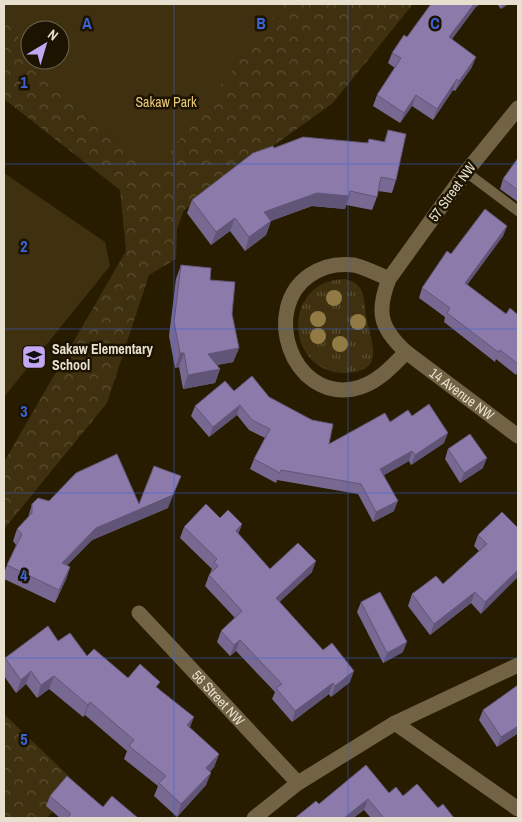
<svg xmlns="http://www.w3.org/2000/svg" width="522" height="822" font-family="'Archivo Narrow',sans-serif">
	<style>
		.grass { fill: url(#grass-tufts) }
		.park { fill: url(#park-crowns); fill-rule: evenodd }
		.garden { fill: #3f3110 }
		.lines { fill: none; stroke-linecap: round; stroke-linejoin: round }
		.lane { stroke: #716344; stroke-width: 10 }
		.street { stroke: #716344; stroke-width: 15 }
		.tree { fill: #917a43 }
		.wall { fill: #786992 }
		.shaded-wall { fill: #615577 }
		.building { fill: #8b7aaa; stroke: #615577 }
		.grid { fill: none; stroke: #3b64d7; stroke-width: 1; stroke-opacity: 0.55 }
		.labels { text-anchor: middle; stroke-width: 5; stroke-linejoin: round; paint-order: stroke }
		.park-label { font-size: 14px; fill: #e8c77a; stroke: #1c1300 }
		.street-label { font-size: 14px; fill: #e7e0cf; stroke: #1c1300 }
		.poi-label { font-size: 14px; font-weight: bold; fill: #e7e0cf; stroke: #1c1300; text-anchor: start }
		.grid-label { font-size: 16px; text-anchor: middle; font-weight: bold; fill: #3b64d7; stroke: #1c1300; stroke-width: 5; stroke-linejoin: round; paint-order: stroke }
	</style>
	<defs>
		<pattern id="grass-tufts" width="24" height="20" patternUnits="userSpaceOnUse" patternTransform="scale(1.25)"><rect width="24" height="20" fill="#3f3110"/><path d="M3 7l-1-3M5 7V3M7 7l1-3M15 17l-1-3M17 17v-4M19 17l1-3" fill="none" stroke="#5b4f32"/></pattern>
		<pattern id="park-crowns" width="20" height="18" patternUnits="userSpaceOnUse" patternTransform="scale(1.25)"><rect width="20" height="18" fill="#3f3110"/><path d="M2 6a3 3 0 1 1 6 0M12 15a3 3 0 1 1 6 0" fill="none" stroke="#5b4f32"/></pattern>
	</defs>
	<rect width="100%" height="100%" fill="#271c00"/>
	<path class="grass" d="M344 279C368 283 363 303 367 321 372 344 385 371 347 373 285 375 280 281 344 279Z"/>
	<g class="park">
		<path d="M4 4H413L333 103 184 210 177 229 176 259 149 275 107 403 4 529V462L126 251 120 190 4 99ZM30 30H60V60H30Z"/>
		<path d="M4 714 77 784 47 818H4Z"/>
	</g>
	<g class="garden">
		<path d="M7 4H283L155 171 49 86 33 60H60V30H30V56L19 39Z"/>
		<path d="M4 173 105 242 110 266 4 397Z"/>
	</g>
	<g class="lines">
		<path class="lane" d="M466 172 518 211"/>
		<g class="street">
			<path id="s1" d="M518 108 466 172 389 279C376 312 380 328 406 352L518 436"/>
			<path d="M389 279C378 274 366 268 354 265 338 263 323 266 310 275 261 308 291 400 353 389 375 385 391 368 406 352"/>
			<path id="s2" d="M139 613 298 783"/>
			<path d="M395 723 518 809"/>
			<path d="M254 818 298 783 395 723 518 665"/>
		</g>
	</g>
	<g class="tree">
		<circle cx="334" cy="298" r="8"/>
		<circle cx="318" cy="319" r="8"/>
		<circle cx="358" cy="322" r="8"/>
		<circle cx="318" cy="336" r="8"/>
		<circle cx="340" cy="344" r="8"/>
	</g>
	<g class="wall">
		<path d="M497 4H508L501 9Z"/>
		<path d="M475 8 452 39 472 67 455 91 453 90 433 120 412 106 400 123 373 106 377 95 395 68 388 63 392 53 407 37Z"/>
		<path d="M388 130 396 180 392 193 378 191 377 197 372 210 346 205 345 209 312 206 271 221 266 235 245 251 230 231 211 245 187 213 192 200 274 148 367 143 369 139 384 142Z"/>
		<path d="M518 158V202L500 189 503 179Z"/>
		<path d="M507 226 503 236 467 285 506 314 518 315V374L517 373 516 375 496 359 495 362 444 322 445 317 419 298 422 288 451 254Z"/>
		<path d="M181 265 210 280 232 314 239 348 233 362 217 365 220 369 215 383 183 389 179 367 175 368 169 336 176 279Z"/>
		<path d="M234 391 269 397 329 444 390 422 412 416 444 443 411 465 409 461 384 475 394 511 373 522 358 494 277 480 276 483 250 469 254 459 265 438 249 430 237 415 209 437 191 416 195 406Z"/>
		<path d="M448 449 483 468 460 483 445 459Z"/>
		<path d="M49 501 139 504 168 508 92 540 67 565 70 567 66 579 55 603 4 579V573L7 565 16 545 13 541 17 529 28 518 32 504Z"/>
		<path d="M220 518 242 524 238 534 270 569 312 572 279 602 350 682 331 697 329 694 292 722 272 699 275 692 236 651 230 656 217 642 221 631 235 618 205 586 209 575 212 569 180 538 184 527Z"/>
		<path d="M518 528 481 614 471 603 430 635 408 606 412 594 443 584 479 551 474 546 478 535Z"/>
		<path d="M361 602 403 652 383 663 357 612Z"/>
		<path d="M58 641 128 678 158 688 190 728 219 754 214 767 210 772 206 785 177 817 154 796 158 786 124 759 127 751 85 715 83 717 49 689 37 698 26 684 16 693 4 676V660L5 658Z"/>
		<path d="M518 685V736L517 734 497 747 479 720 483 710Z"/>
		<path d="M389 793 403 796 438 808 454 818H371L364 810 353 818H295L319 804Z"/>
		<path d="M50 796 103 807 138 818H60L46 806Z"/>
	</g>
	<g class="shaded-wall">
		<path d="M474 4H480L475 8 445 48 449 37Z"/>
		<path d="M503 4H508L501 9Z"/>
		<path d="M476 57 472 67 455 91 459 81Z"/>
		<path d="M457 79 453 90 433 120 437 109Z"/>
		<path d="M416 95 412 106 400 123 404 113Z"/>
		<path d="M317 193 349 196 345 209 312 206 259 225 264 212Z"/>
		<path d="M235 218 230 231 211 245 216 232Z"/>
		<path d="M271 221 266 235 245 251 249 237Z"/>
		<path d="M507 226 503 236 461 293 465 283Z"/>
		<path d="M239 348 233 362 202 368 208 354Z"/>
		<path d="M180 353H184L179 367 175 368Z"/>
		<path d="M220 369 215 383 183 389 188 375Z"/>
		<path d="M240 405 237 415 209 437 213 427Z"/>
		<path d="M448 433 444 443 411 465 415 455Z"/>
		<path d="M412 451 409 461 377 479 380 469Z"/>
		<path d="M487 458 483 468 460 483 464 473Z"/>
		<path d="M181 476 168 508 92 540 58 575 62 563 96 528 173 495Z"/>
		<path d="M398 501 394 511 373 522 376 512Z"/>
		<path d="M242 524 238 535 236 531Z"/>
		<path d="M316 561 312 572 272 609 276 598Z"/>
		<path d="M70 567 66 579 55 603 59 590Z"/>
		<path d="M518 570V577L481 614 485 602Z"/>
		<path d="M475 592 471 603 430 635 434 624Z"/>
		<path d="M240 640 236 651 230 656 234 645Z"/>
		<path d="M407 642 403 652 383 663 387 653Z"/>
		<path d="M31 671 26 684 16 693 21 680Z"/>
		<path d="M354 671 350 682 331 697 335 686Z"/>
		<path d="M54 676 49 689 37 698 41 685Z"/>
		<path d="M333 683 329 694 292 722 295 711Z"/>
		<path d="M90 702 85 715 83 717 88 705Z"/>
		<path d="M194 717 189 730 187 725Z"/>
		<path d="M518 726V730L517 734 497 747 501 737Z"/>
		<path d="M219 754 214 767 201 781 206 768Z"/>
		<path d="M211 773 206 785 177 817 181 804Z"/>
		<path d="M368 799 364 810 353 818H344Z"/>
	</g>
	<g class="building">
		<path d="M431 4H474L449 37 476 57 459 81 457 79 437 109 416 95 404 113 377 95 401 58 392 53 404 35 407 37Z"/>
		<path d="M388 130 406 134 396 180 381 177 377 197 350 191 349 196 317 193 264 212 271 221 249 237 235 218 216 232 192 200 253 153 273 146 274 148 303 137 368 143 369 139 385 142Z"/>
		<path d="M518 158V190L503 179Z"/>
		<path d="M485 209 507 226 465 283 506 314 510 308 518 315V364L500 350 498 352 447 313 450 308 422 288 447 251 451 254Z"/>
		<path d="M181 265 211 268 210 280 235 282 232 314 239 348 208 354 220 369 188 375 184 353H180L174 322Z"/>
		<path d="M252 376 269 397 312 420 333 424 329 444 385 413 390 422 408 410 412 416 429 404 448 433 415 455 412 451 380 469 398 501 376 512 361 484 281 470 280 473 254 459 270 429 252 420 240 405 213 427 195 406 225 381 234 391Z"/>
		<path d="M470 434 487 458 464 473 448 449Z"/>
		<path d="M117 454 139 504 154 466 181 476 173 495 96 528 62 563 70 567 59 590 7 565 22 534 17 529 32 513V504L38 498 49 501 76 473Z"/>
		<path d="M206 504 220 518 228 510 242 524 236 531 270 569 298 543 316 561 276 598 323 650 332 643 354 671 335 686 333 683 295 711 276 688 282 684 240 640 234 645 221 631 242 611 209 575 218 566 214 562 217 559 184 527Z"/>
		<path d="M502 512 518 528V570L485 602 475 592 434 624 412 594 436 576 443 584 487 544 478 535Z"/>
		<path d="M380 592 407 642 387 653 361 602Z"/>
		<path d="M48 626 58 641 70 633 87 656 94 649 128 678 140 664 160 682 156 687 194 717 187 725 219 754 206 768 211 773 181 804 159 783 166 776 129 746 134 740 90 702 88 705 54 676 41 685 31 671 21 680 5 658Z"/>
		<path d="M518 685V726L501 737 483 710Z"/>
		<path d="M366 765 389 793 396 787 403 796 417 784 438 808 443 804 454 818H384L368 799 344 818H338L337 817 336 818H295L316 801 319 804Z"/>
		<path d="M67 776 103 807 112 796 138 818H67L71 814 50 796Z"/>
	</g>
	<path class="grid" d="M174 4V818M348 4V818M4 164H518M4 329H518M4 493H518M4 658H518"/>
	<defs>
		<symbol id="school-square" viewBox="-11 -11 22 22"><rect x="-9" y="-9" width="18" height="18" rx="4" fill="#c2a7f2" stroke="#1c1300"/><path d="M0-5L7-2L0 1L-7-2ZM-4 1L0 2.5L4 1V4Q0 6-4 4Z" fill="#111"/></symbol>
	</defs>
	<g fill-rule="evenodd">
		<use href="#school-square" x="20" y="343" width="28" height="28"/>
	</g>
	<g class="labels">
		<g class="park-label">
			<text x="166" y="107">Sakaw Park</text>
		</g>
		<g class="street-label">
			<text transform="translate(452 192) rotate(-54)" y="5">57 Street NW</text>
			<text dy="5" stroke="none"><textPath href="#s1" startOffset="366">14 Avenue NW</textPath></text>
			<text dy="5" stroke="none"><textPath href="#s2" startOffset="116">56 Street NW</textPath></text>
		</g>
		<g class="poi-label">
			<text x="52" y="354">Sakaw Elementary<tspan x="52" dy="16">School</tspan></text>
		</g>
	</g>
	<g class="grid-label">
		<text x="87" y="29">A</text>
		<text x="261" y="29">B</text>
		<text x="435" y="29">C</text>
		<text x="24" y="88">1</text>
		<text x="24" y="252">2</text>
		<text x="24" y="417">3</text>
		<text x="24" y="581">4</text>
		<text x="24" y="745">5</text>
	</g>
	<rect width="522" height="822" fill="none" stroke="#e7e0cf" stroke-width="10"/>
	<g transform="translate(45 45) rotate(38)"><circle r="24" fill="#1c1300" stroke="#6d6553"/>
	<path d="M0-4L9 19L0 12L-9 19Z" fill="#c2a7f2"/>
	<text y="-8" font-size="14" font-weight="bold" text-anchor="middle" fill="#e7e0cf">N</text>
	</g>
</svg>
